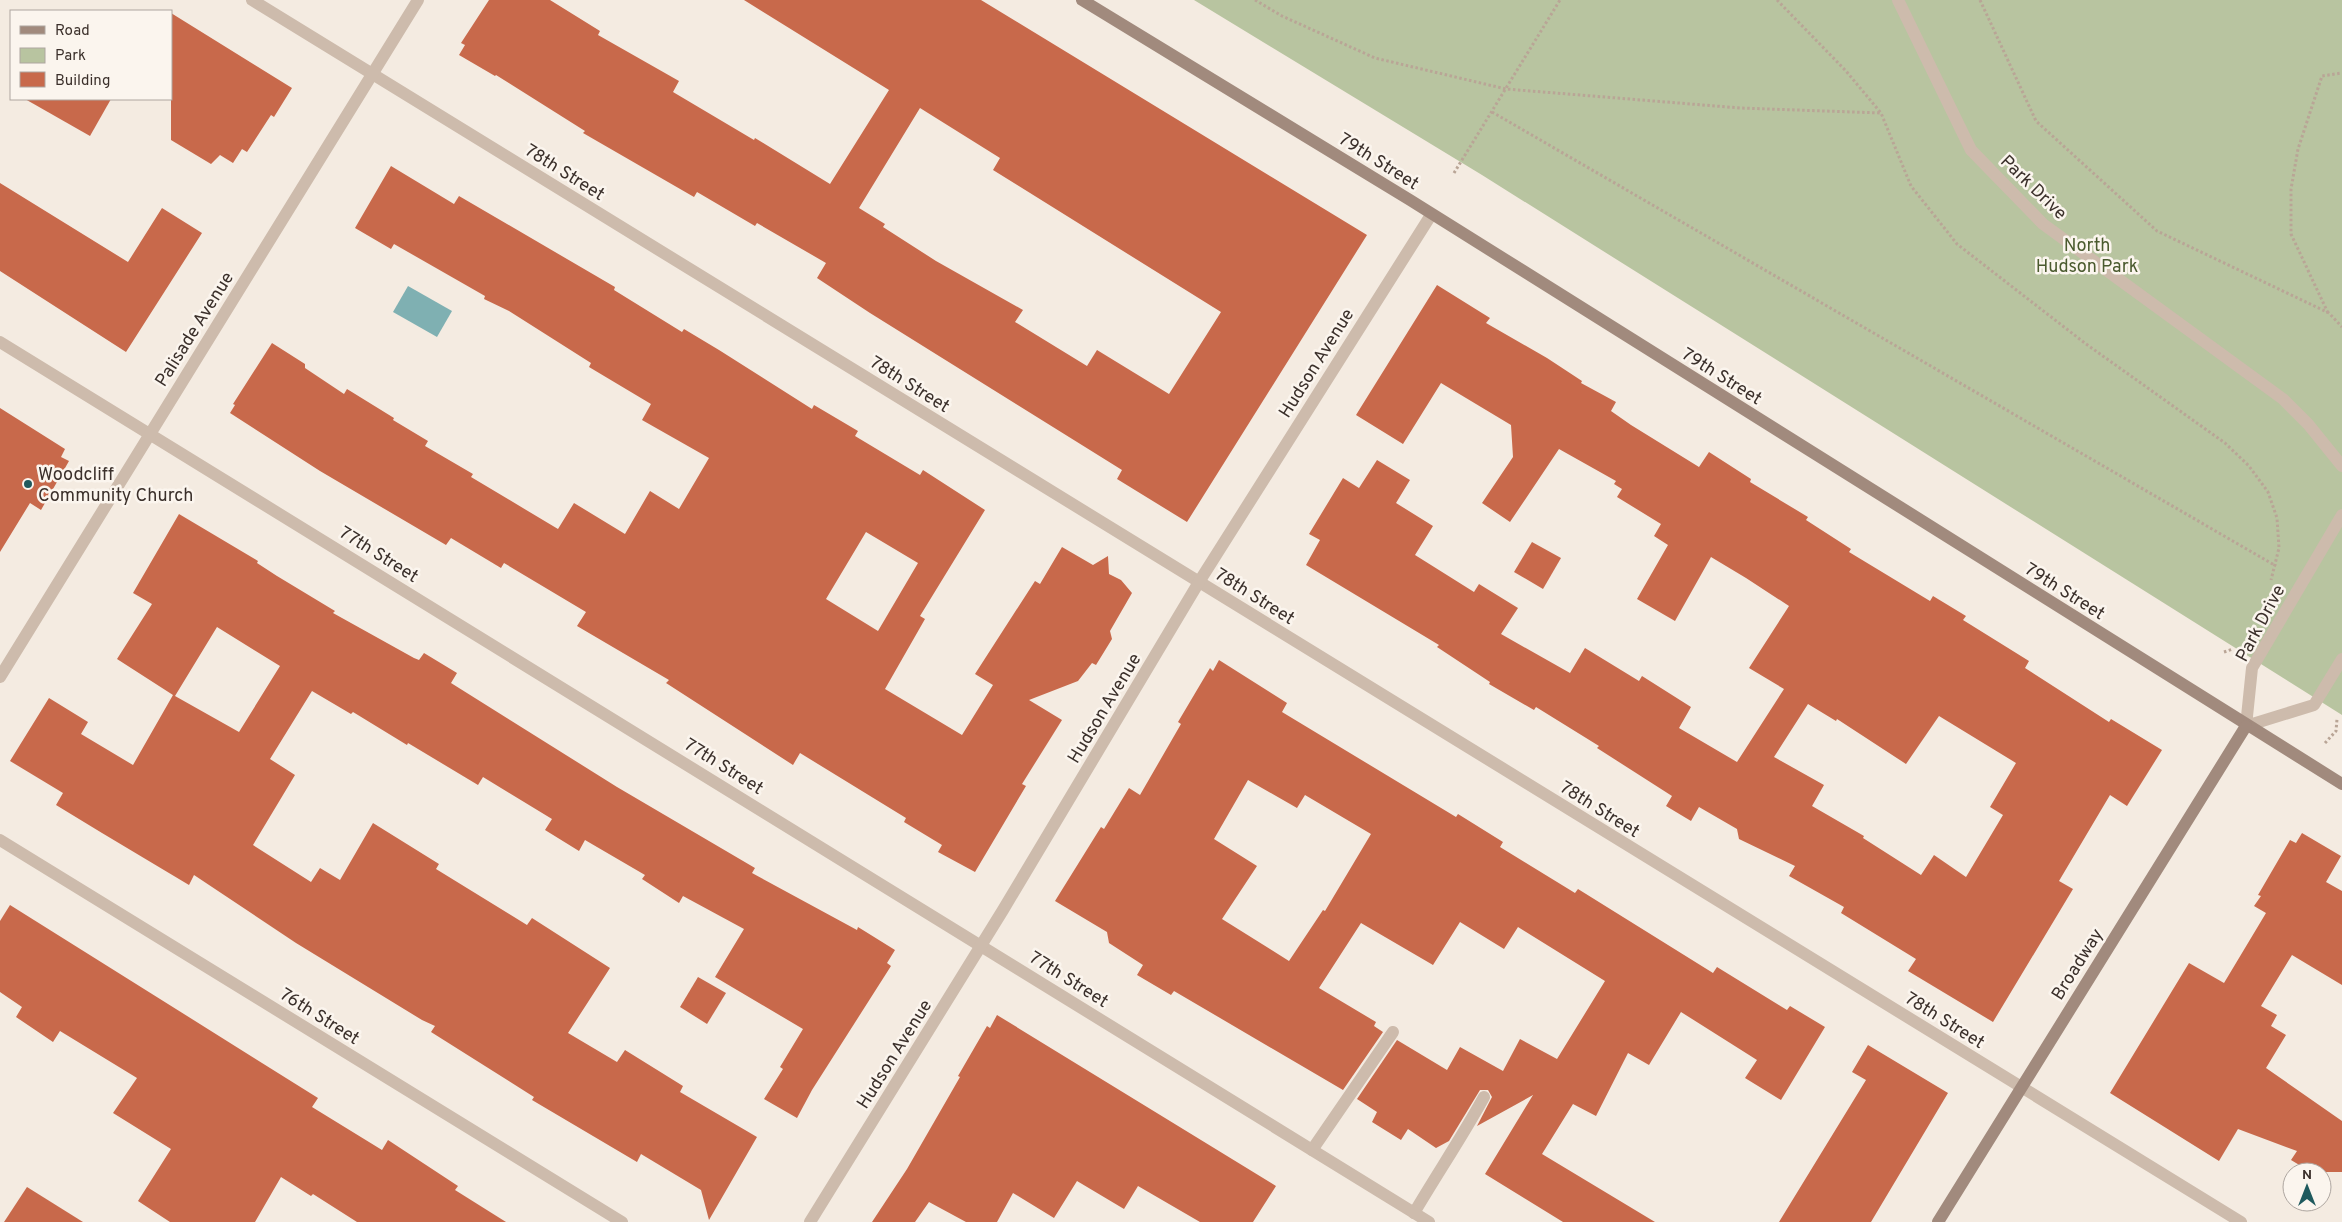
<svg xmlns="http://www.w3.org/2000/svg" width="2342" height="1222" font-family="Overpass,sans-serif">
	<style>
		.green { fill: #b8c4a0 }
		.water { fill: #7fb0b2 }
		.building { fill: #c8694b; fill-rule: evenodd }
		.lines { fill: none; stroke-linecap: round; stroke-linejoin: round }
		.path { stroke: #b9a596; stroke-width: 3; stroke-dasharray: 2.5 2.5; stroke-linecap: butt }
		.lane { stroke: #cdbbac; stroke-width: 12 }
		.street { stroke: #cdbbac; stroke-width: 12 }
		.secondary { stroke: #a18a7d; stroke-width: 12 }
		.poi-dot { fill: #1f5a5e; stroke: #fbf5ee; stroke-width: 2 }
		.labels { text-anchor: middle; stroke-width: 5; stroke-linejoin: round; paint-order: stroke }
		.street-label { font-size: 18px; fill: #3b302b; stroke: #fbf5ee }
		.park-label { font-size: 18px; fill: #4a5a2e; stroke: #fbf5ee }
		.poi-label { font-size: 18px; fill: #3b302b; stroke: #fbf5ee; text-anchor: start }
	</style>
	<rect width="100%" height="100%" fill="#f4ebe1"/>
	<path class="green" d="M1194 0H2342V715L1482 175Z"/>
	<path class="water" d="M408 286 452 311 437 337 393 312Z"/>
	<g class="building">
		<path d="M489 0H550L600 31 598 35 679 81 673 92 754 140 755 138 830 184 889 90 744 0H981L1367 235 1187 522 1117 479 1122 470 870 313 817 278 826 263 757 223 755 226 697 192 694 197 583 133 585 131 496 75 495 76 459 55 465 45 461 43ZM920 108 1000 158 993 170 1221 312 1169 394 1097 350 1087 366 1015 322 1023 310 936 261 883 227 885 224 859 208Z"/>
		<path d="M171 13 292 88 274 117 271 115 247 152 242 149 233 163 220 155 211 164 171 140Z"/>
		<path d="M25 99H111L90 136Z"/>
		<path d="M391 166 454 204 459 196 615 287 614 290 682 332 684 329 719 350 812 409 814 405 858 431 855 436 920 475 923 470 985 510 920 616 925 619 885 689 962 735 993 685 975 674 1035 581 1040 584 1062 547 1093 565 1108 556 1109 574 1121 580 1132 593 1110 631 1112 639 1096 665 1092 663 1078 681 1029 700 1062 720 1022 784 1026 786 975 872 938 852 942 845 904 822 906 818 800 753 793 765 666 683 669 680 577 626 586 612 504 563 501 568 451 538 446 545 320 471 230 413 235 405 233 404 272 343 305 364V368L344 394 347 389 394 418 393 420 428 441 425 446 473 474 471 477 558 529 574 503 625 534 650 491 679 509 709 458 642 420 651 404 589 367 591 363 509 311 484 299 485 296 394 244 391 249 355 228ZM866 532 918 563 878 631 826 599Z"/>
		<path d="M0 183 128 262 162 208 202 233 126 352 0 271Z"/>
		<path d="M1437 285 1490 318 1486 323 1547 358 1582 381 1581 383 1616 402 1611 411 1631 425 1699 467 1709 452 1751 479 1750 482 1808 517 1806 520 1851 549 1849 552 1930 601 1933 596 1966 616 1963 620 2029 661 2025 668 2109 722 2111 719 2162 750 2127 806 2110 795 2059 881 2073 889 1993 1022 1908 971 1916 959 1841 913 1844 907 1789 876 1795 866 1739 839 1737 829 1699 807 1691 821 1666 806 1672 796 1597 748 1599 746 1536 707 1534 710 1489 684 1490 682 1437 647 1439 645 1306 565 1320 540 1309 534 1343 478 1359 488 1377 460 1410 480 1396 503 1433 526 1415 555 1474 592 1479 584 1518 608 1501 634 1570 673 1585 648 1639 681 1642 676 1691 707 1679 728 1737 762 1784 689 1749 668 1789 606 1746 578 1711 557 1675 621 1637 599 1668 545 1654 536 1661 524 1617 497 1622 489 1614 484 1616 481 1559 449 1510 522 1482 503 1513 457 1511 425 1441 383 1403 444 1356 415ZM1808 704 1836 721 1837 719 1906 764 1939 716 2016 763 1990 807 2003 815 1966 877 1934 855 1921 875 1863 838 1864 836 1812 806 1824 785 1774 757Z"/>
		<path d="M0 408 65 449 61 457 69 461 41 510 30 503 0 552Z"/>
		<path d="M179 514 258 561 257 563 277 576 335 611 333 613 414 658 419 660 424 653 457 673 451 683 617 787 755 868 752 873 857 930 858 927 895 950 887 963 891 966 812 1090 797 1118 764 1099 783 1069 780 1067 803 1029 715 977 744 929 683 896 679 903 642 879 645 875 585 840 579 851 545 830 552 819 483 777 478 785 408 743 407 745 353 712 351 714 312 691 270 759 295 775 253 845 311 882 320 868 340 880 373 823 439 864 436 869 527 925 532 918 610 968 568 1033 617 1062 625 1050 683 1086 680 1092 757 1137 709 1220 701 1190 641 1154 637 1162 532 1100 534 1097 431 1032 435 1026 422 1020 296 943 194 875 189 885 102 833 56 805 63 793 10 761 49 698 88 722 81 734 133 765 173 695 117 659 152 604 133 593ZM217 627 280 666 239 732 175 696Z"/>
		<path d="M1532 542 1561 558 1543 589 1514 572Z"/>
		<path d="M1219 660 1287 703 1282 712 1456 817 1458 814 1503 842 1500 847 1575 893 1578 889 1713 973 1717 967 1787 1010 1790 1006 1825 1027 1781 1100 1745 1078 1757 1060 1681 1012 1649 1065 1628 1053 1596 1116 1573 1104 1542 1154 1655 1222H1563L1485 1174 1533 1095 1477 1126 1492 1097 1488 1090H1480L1449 1141 1436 1148 1408 1129 1401 1140 1372 1122 1377 1112 1357 1099 1397 1040 1447 1070 1460 1047 1503 1071 1520 1039 1557 1059 1605 981 1518 927 1504 949 1460 922 1433 965 1361 923 1319 988 1376 1022 1374 1026 1383 1032 1343 1090 1174 991 1171 995 1137 975 1143 965 1109 943 1107 932 1055 901 1101 827 1104 829 1129 788 1140 795 1181 724 1178 722 1210 668 1213 671ZM1248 780 1297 808 1305 795 1371 834 1325 911 1323 910 1289 961 1222 919 1257 866 1214 839Z"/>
		<path d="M2302 833 2341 856 2326 882 2342 891V985L2292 955 2261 1006 2277 1015 2271 1026 2286 1035 2266 1068 2342 1121V1172H2311L2291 1160 2297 1151 2238 1129 2219 1161 2110 1093 2189 963 2224 983 2266 913 2254 906 2261 896 2258 895 2290 840 2296 843Z"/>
		<path d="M10 905 318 1098 312 1107 382 1150 388 1140 458 1186 455 1190 506 1222H357L313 1194 311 1196 281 1177 255 1222H170L138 1201 171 1149 113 1113 137 1078 60 1031 53 1042 16 1017 22 1007 0 992V921Z"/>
		<path d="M698 977 726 993 707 1024 680 1007Z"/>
		<path d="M997 1015 1276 1186 1253 1222H1200L1138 1186 1124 1209 1077 1181 1054 1218 1013 1193 997 1222H966L929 1202 915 1222H872L907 1169 960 1077 958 1076 987 1026 990 1028Z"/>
		<path d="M1868 1045 1948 1093 1871 1222H1779L1866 1080 1852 1072Z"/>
		<path d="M27 1187 83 1222H4Z"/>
	</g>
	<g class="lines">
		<g class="path">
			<path d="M1255 0 1282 16 1375 58 1506 89 1740 108 1881 113"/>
			<path d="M1777 0 1846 71 1881 113 1911 186 1957 244 2086 344 2225 443 2249 466 2268 492 2277 518 2279 548 2271 580"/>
			<path d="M1980 0 2036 121 2157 231 2329 313 2342 327"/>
			<path d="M1492 112 2276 566"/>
			<path d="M1454 173 1560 0"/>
			<path d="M2328 313 2291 234V189L2298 149 2322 76 2342 73"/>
			<path d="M2224 652 2233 649"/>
			<path d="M2325 743 2336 731 2337 719"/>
		</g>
		<g class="lane">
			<path d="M1312 1150 1393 1032"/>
			<path d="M1414 1213C1437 1174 1462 1137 1484 1097"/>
		</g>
		<g class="street">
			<path d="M252 0 2241 1222"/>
			<path d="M1898 0 1971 150 2043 224 2283 399 2308 424 2342 466"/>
			<path d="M0 342 1429 1222"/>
			<path d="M2342 515 2252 668 2246 726 2314 705 2342 659"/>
			<path d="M0 677 418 0"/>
			<path d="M0 840 622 1222"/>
			<path d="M810 1222 1003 910 1199 582 1431 215"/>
		</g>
		<g class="secondary">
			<path d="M1082 0 1410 200 2342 784"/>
			<path d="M1938 1222 2246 726"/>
		</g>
	</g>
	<circle class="poi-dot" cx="28" cy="484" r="5"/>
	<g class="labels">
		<g class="street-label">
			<text transform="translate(1379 161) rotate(32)" y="6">79th Street</text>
			<text transform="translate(565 172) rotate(32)" y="6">78th Street</text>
			<text transform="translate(2034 187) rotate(44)" y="6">Park Drive</text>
			<text transform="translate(194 329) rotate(-58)" y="6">Palisade Avenue</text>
			<text transform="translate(1316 363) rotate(-58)" y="6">Hudson Avenue</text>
			<text transform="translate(1722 376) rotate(32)" y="6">79th Street</text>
			<text transform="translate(910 384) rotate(32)" y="6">78th Street</text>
			<text transform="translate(379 554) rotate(32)" y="6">77th Street</text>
			<text transform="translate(2065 591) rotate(32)" y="6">79th Street</text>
			<text transform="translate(1255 596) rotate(32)" y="6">78th Street</text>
			<text transform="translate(2260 623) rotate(-62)" y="6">Park Drive</text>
			<text transform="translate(1104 708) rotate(-59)" y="6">Hudson Avenue</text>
			<text transform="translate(724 766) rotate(32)" y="6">77th Street</text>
			<text transform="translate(1600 809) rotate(32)" y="6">78th Street</text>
			<text transform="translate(2077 964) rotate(-58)" y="6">Broadway</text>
			<text transform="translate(1069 979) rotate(32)" y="6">77th Street</text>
			<text transform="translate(320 1016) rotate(32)" y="6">76th Street</text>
			<text transform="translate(1945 1020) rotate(32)" y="6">78th Street</text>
			<text transform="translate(894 1054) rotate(-58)" y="6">Hudson Avenue</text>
		</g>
		<g class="park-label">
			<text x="2087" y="251">North<tspan x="2087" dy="21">Hudson Park</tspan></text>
		</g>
		<g class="poi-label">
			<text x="38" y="480">Woodcliff<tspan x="38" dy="21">Community Church</tspan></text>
		</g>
	</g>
	<rect x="10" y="10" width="162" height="90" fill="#fbf5ee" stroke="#aea6a0"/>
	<rect x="20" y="26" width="25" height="8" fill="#a18a7d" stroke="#aea6a0"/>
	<text x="55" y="35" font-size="15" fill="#3b302b">Road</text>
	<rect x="20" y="48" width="25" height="15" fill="#b8c4a0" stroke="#aea6a0"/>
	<text x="55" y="60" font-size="15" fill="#3b302b">Park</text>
	<rect x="20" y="72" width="25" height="15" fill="#c8694b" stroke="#aea6a0"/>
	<text x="55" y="85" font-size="15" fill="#3b302b">Building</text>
	<g transform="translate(2307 1187)"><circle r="24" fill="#fbf5ee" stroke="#aea6a0"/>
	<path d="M0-4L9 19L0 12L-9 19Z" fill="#1f5a5e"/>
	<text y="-8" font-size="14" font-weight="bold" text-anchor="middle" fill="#3b302b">N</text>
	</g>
</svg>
